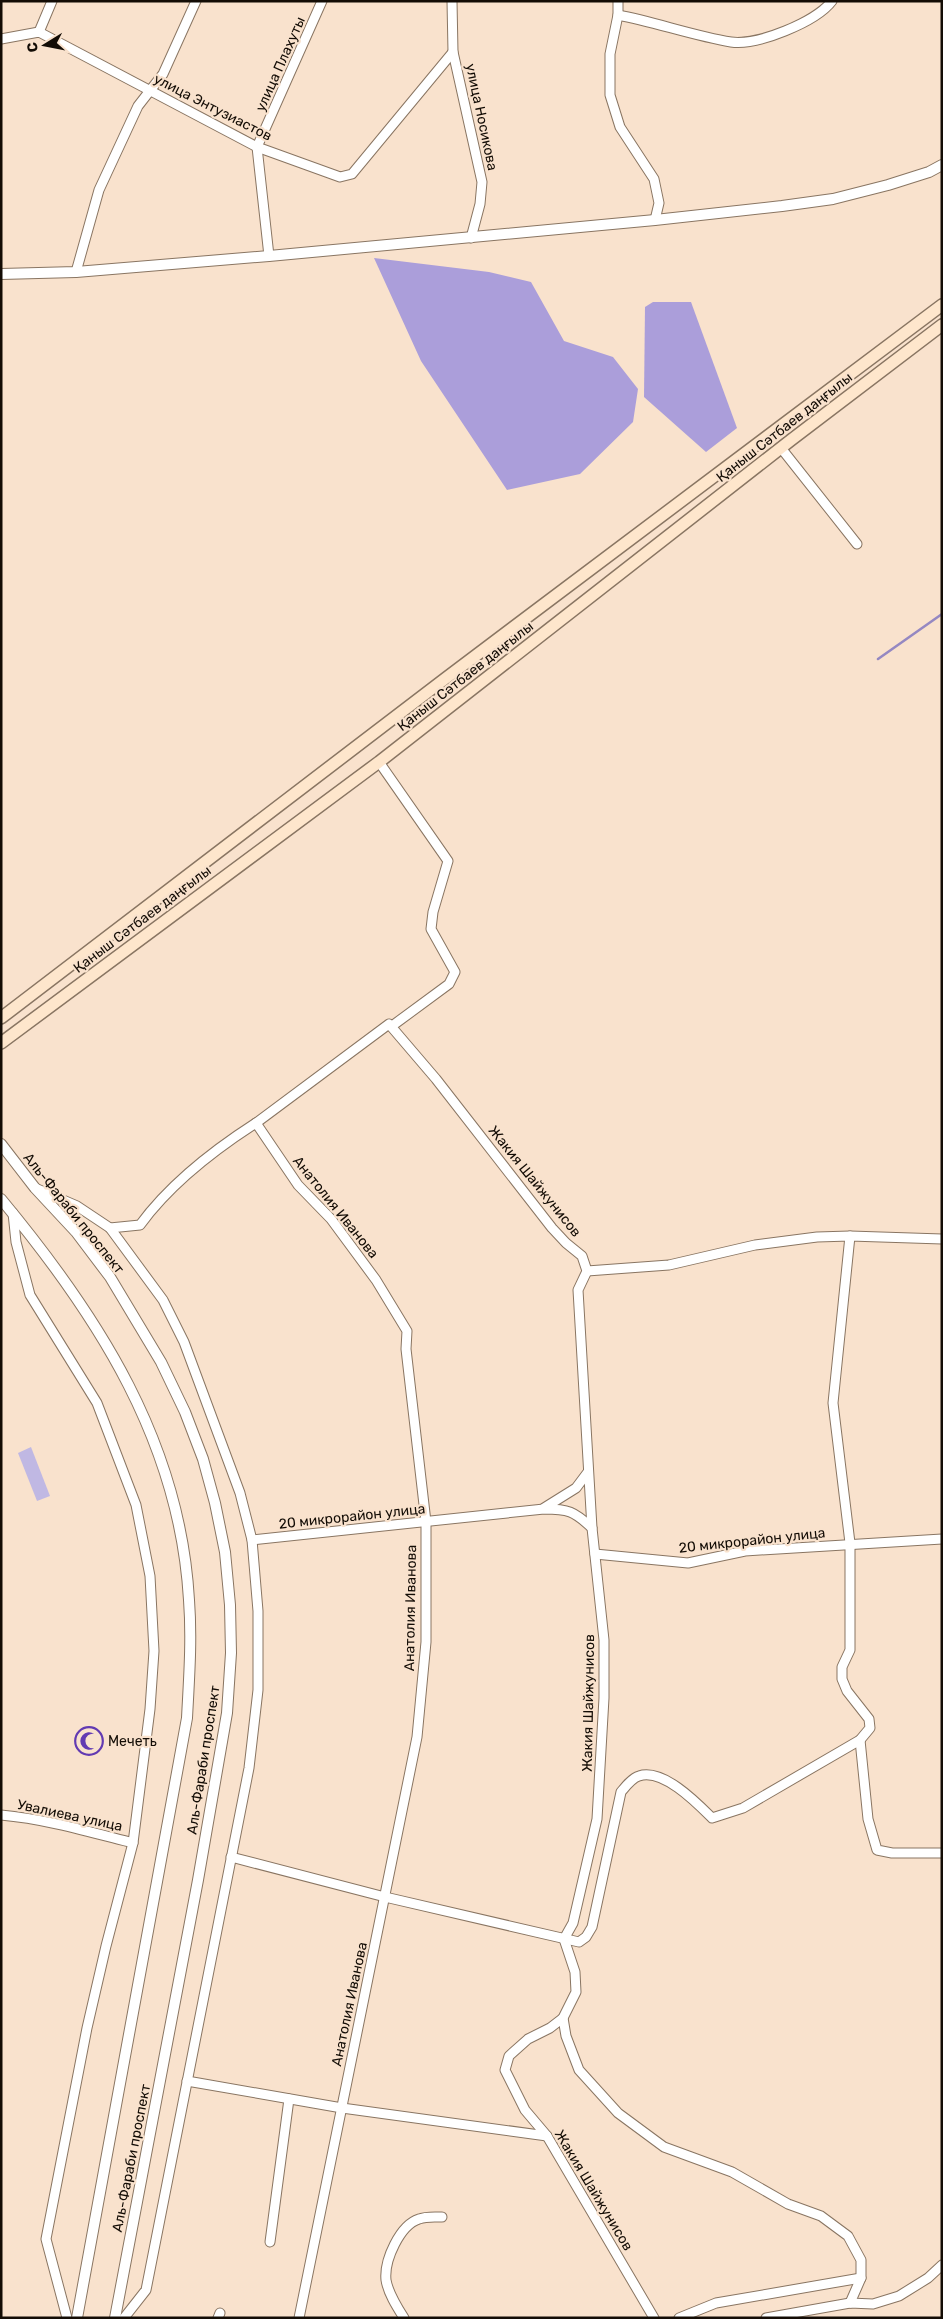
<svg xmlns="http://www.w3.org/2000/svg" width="943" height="2319" font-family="Rubik,sans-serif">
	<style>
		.green { fill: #c0b8e3 }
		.forest { fill: #ab9eda }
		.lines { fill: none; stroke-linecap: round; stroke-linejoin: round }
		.stream { stroke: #9588c2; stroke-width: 2.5 }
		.minor-casing { stroke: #897562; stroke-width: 11 }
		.tertiary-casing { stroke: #897562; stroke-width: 12 }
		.secondary-casing { stroke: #897562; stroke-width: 14 }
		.minor { stroke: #fff; stroke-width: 9 }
		.tertiary { stroke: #fff; stroke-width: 10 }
		.secondary { stroke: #fee6cc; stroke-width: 11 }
		.labels { text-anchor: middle; stroke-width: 4.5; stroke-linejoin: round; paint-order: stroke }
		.street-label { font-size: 14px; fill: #130c05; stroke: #f9e2cd }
		.poi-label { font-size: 14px; fill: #130c05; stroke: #f9e2cd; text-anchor: start }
	</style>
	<rect width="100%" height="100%" fill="#f9e2cd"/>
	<path class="green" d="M31 1447 50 1496 37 1501 18 1453Z"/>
	<g class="forest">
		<path d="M374 258 489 272 531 282 564 341 613 357 638 389 633 422 580 474 507 490 421 361Z"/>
		<path d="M653 302H691L737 428 706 452 644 397 645 307Z"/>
	</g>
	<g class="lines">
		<path class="stream" d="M878 659 942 614"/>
		<defs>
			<g id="minor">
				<path d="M452 1 453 52 482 182 480 204 471 238"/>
				<path d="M618 1V15L610 54V95L620 127 654 179 659 203 655 220"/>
				<path d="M618 15C655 22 694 36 731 42 757 46 816 22 832 1"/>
				<path d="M39 32 52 1"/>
				<path d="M1 39 39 32 257 147 340 177 352 174 453 52"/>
				<path d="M269 256 257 147 322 1"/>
				<path d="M76 272 99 190 138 106 163 74 196 1"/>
				<path d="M781 448 857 544"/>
				<path d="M379 762 448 861 433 912 431 929 455 972 449 984 392 1026"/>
				<path d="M256 1123 389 1024 436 1079 552 1228 566 1243 582 1256 587 1271 578 1290 592 1528 604 1640V1698L597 1819 573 1923 564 1939 575 1972 576 1992 563 2018 550 2028 528 2039 509 2056 505 2070 525 2110 547 2136 654 2318"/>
				<path d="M35 1188 77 1206 110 1228 163 1300 184 1342 240 1493 252 1540 258 1611V1690L249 1768 146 2290 124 2318"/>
				<path d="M13 1213 16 1242 30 1295 97 1403 136 1505 150 1576 154 1651 150 1709 133 1843 106 1946 87 2028 46 2239 67 2318"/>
				<path d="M110 1228 140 1225C170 1184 214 1150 256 1123L298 1185 331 1219 376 1280 407 1331 406 1349 426 1522V1642L417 1737 299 2318"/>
				<path d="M587 1271 669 1265 755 1245 817 1237 850 1236 942 1239"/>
				<path d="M544 1508 576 1488 588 1472"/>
				<path d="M252 1540 544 1509C568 1509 574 1511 592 1528"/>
				<path d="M595 1554 688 1563 745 1551 942 1539"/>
				<path d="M860 1740 868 1819 877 1850 892 1853H942"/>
				<path d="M1 1815C46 1819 90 1832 133 1843"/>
				<path d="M231 1857 385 1897 579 1942 586 1937 592 1927 621 1792C626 1786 632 1778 639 1776 663 1768 697 1803 712 1818L743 1808 860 1740 870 1728 869 1719 847 1691 842 1679V1667L850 1650V1543L833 1403 850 1236"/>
				<path d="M563 2018 566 2036 579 2070 618 2113 664 2147 732 2172 788 2204 821 2216 848 2236 861 2260V2278L850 2303"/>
				<path d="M187 2081 342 2108 547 2136"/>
				<path d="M270 2242 289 2099"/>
				<path d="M218 2318 220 2313"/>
				<path d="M404 2318C397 2307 388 2293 386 2280 384 2260 400 2225 419 2219 426 2216 436 2217 442 2217"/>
				<path d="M679 2318 716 2303 861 2278"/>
				<path d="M766 2318 850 2303 873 2304 899 2296 928 2278 942 2265"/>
			</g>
			<g id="tertiary">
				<path d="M1 274 76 272 269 256 655 220 782 206 833 199 888 185 929 172 942 165"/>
				<path d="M1 1144 35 1188 76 1232 110 1277 161 1362 185 1412 203 1459 215 1503 225 1552 230 1605 231 1653 227 1713 198 1880 115 2318"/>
				<path d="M1 1199C99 1317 180 1443 189 1600 192 1640 189 1679 187 1718L77 2318"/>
			</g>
			<g id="secondary">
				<path d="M1 1018 446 678 942 305"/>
				<path d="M1 1043 379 762 791 440 942 325"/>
			</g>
		</defs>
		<use href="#minor" class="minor-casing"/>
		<use href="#tertiary" class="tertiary-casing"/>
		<use href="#secondary" class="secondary-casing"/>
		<use href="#minor" class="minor"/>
		<use href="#tertiary" class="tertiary"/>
		<use href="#secondary" class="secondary"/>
	</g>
	<defs>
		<symbol id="mosque-ring" viewBox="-11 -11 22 22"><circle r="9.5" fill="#f9e2cd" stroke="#623ab2" stroke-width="1.5"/><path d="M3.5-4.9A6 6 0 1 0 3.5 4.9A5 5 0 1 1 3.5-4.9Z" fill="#623ab2"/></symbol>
	</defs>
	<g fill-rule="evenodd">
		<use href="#mosque-ring" x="73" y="1725" width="32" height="32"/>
	</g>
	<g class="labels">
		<g class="street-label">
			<text transform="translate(280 64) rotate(-66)" y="5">улица Плахуты</text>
			<text transform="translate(213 107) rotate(27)" y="5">улица Энтузиастов</text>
			<text transform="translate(482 117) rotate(78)" y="5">улица Носикова</text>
			<text transform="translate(784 427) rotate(-38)" y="5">Қаныш Сәтбаев даңғылы</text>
			<text transform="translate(465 676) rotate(-38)" y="5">Қаныш Сәтбаев даңғылы</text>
			<text transform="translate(142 919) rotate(-37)" y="5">Қаныш Сәтбаев даңғылы</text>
			<text transform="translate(535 1181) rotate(51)" y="5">Жакия Шайжунисов</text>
			<text transform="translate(336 1207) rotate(51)" y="5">Анатолия Иванова</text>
			<text transform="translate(74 1213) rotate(51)" y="5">Аль-Фараби проспект</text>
			<text transform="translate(352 1516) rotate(-6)" y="5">20 микрорайон улица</text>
			<text transform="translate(752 1540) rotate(-6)" y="5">20 микрорайон улица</text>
			<text transform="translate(410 1608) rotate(-89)" y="5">Анатолия Иванова</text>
			<text transform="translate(588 1703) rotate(-89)" y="5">Жакия Шайжунисов</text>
			<text transform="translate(203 1760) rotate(-81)" y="5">Аль-Фараби проспект</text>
			<text transform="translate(70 1815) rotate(12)" y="5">Увалиева улица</text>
			<text transform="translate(349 2004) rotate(-78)" y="5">Анатолия Иванова</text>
			<text transform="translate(131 2158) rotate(-79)" y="5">Аль-Фараби проспект</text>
			<text transform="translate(594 2190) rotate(59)" y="5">Жакия Шайжунисов</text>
		</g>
		<g class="poi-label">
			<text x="108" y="1746">Мечеть</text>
		</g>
	</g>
	<rect width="943" height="2319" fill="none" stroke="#130c05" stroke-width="5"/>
	<g transform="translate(45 45) rotate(260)" stroke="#f9e2cd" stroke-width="4" paint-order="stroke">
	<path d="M0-4L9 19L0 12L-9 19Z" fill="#130c05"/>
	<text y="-8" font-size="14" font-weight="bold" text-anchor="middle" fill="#130c05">С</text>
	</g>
</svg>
